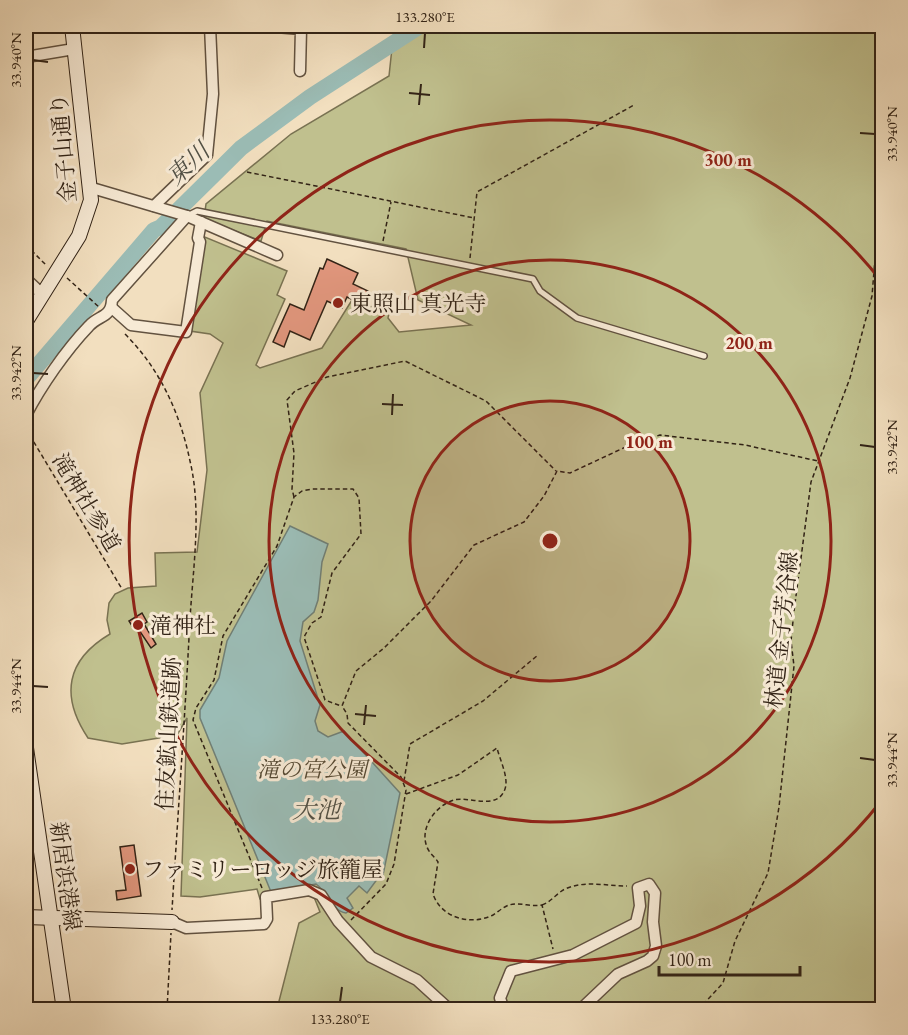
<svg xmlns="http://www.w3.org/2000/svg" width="908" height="1035" font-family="'EB Garamond','Noto Serif JP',serif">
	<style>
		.green { fill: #c0c08e; stroke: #797252; stroke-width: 1.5 }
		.water { fill: #9bbcb5; stroke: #717f75; stroke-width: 1.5 }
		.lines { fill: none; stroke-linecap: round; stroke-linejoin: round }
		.river { stroke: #9bbcb5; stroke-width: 16 }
		.building { fill: #e2977e; stroke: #322316; stroke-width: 1.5 }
		.lane-casing { stroke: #625240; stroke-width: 8 }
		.street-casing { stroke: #625240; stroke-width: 13 }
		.secondary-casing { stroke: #322316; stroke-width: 16 }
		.path { stroke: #322316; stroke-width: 1.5; stroke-dasharray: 4.5 3; stroke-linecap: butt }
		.lane { stroke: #f7ead5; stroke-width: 5 }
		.street { stroke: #f7ead5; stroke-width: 10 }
		.secondary { stroke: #f7ead5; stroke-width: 14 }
		.ticks { fill: none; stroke: #322316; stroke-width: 2 }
		.ring { fill: none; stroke: #8f2418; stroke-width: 3 }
		.poi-dot { fill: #8f2418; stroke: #f7ead5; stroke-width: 2 }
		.labels { text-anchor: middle; stroke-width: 6; stroke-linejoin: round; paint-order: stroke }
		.street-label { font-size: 22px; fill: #322316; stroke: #f7ead5 }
		.poi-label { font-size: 22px; fill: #322316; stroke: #f7ead5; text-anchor: start }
		.park-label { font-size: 22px; font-style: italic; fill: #564a34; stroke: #f7ead5 }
		.water-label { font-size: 24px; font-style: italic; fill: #525146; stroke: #f7ead5 }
		.centre { fill: #8f2418; stroke: #f7ead5; stroke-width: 3 }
		.ring-label { font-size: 18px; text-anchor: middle; font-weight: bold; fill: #8f2418; stroke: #f7ead5; stroke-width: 6; stroke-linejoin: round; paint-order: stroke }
		.neatline { fill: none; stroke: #322316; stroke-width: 2 }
		.ticks-label { font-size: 15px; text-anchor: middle; fill: #322316 }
	</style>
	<rect width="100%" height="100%" fill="#f2dfbf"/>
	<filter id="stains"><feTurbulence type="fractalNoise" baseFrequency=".00333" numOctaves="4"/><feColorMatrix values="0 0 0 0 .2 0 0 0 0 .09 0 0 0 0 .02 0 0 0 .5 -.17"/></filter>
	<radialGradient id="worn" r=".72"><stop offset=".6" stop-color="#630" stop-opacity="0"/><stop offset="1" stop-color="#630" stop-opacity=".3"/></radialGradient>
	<path class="green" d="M429 26H882V1009H277L299 923 320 912 314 897C299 891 277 900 260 899L257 889 200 897 181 896 187 718 177 735 122 744 88 738C60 696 66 660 110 634L107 620 109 603 115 594 128 588 156 586 155 553 197 552 207 470 200 393 223 343 210 334 190 331 200 235 287 271 277 295 285 299 256 365 260 368 322 348 352 300 364 306 390 308 388 318 399 332 471 325 418 300 406 249 267 221 261 241 204 219 206 204 291 134 389 76 392 48Z"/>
	<path class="water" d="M290 526 328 544 322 562 318 600 314 612 303 622 300 641 320 705 315 721 318 731 328 737 344 731 400 793 383 875 381 874 367 893 359 886 347 898 353 908 346 913C331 911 328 892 316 884L271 892 200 718V710L219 678 227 641Z"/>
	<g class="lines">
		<path class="river" d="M26 379 154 230 161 227 241 148 310 97 420 26"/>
	</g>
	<g class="building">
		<path d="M327 259 358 273 353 284 368 291 362 304 347 297 342 308 327 301 310 340 290 331 284 347 273 342 290 304 304 310 320 268 323 269Z"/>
		<path d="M142 613 147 622 144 624 156 644 151 648 137 627 134 629 129 621Z"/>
		<path d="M134 845 141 896 117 900 116 891 126 890 120 847Z"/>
	</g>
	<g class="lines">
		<defs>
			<path id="lane" d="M189 215 197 211 533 279 540 291 577 318 704 356"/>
			<g id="street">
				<path d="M263 26 301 29 300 71"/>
				<path d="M26 57 74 49"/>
				<path d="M92 188 187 216 277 255"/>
				<path d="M154 206 207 155 213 94 210 26"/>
				<path d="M26 279 43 295"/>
				<path d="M112 308 131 325 186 332 200 242 198 238 201 222"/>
				<path d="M26 415C41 386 66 350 89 326 99 315 111 318 112 300L187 216"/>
				<path d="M172 922 186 928 264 924 267 919 266 897 309 890 321 895 338 921 371 957 417 980 450 1010"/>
				<path d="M504 1010 500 998 511 971 573 955 636 923 640 906 638 888 649 884 655 893 653 922 656 946 653 956 647 961 618 974 580 1010"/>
			</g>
			<g id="secondary">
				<path d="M26 321 79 236 91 200 72 26"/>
				<path d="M26 748 64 1010"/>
				<path d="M26 917 172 922"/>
			</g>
		</defs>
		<use href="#lane" class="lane-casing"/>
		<use href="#street" class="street-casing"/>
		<use href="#secondary" class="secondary-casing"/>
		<g class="path">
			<path d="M247 172 474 218"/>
			<path d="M383 241 391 202"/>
			<path d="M26 245 47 266"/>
			<path d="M470 258 477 192 634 105"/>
			<path d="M67 278 99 307"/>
			<path d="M125 334C160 369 180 413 190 461 202 511 193 568 190 619 185 716 178 813 172 910"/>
			<path d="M26 429 122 589"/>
			<path d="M294 497 292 489 294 453 287 400 295 391 327 377 405 361 486 401 556 471"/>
			<path d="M404 781 410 744 483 701 538 655"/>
			<path d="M406 794 458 775 497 748C500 760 509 778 505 789 497 811 470 796 454 800 436 805 419 828 427 847 429 853 435 857 438 862L433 894C441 918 471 926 493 915 498 912 503 907 509 905 519 902 531 907 542 905L553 949"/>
			<path d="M262 888 193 720 196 708 214 680 223 636 277 546 294 497 302 491 312 489H353L359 498 361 534 332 573 321 617 312 623 304 637 325 700 341 706"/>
			<path d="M542 905C551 902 557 893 565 889 586 880 605 886 627 886"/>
			<path d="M351 920 386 884 394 864 406 790 401 777 348 723 347 714 342 706 356 671 384 648 431 601 474 545 524 522 544 496 557 471 570 473 632 444 660 435 745 445 818 461"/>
			<path d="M167 1010 171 933"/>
			<path d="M698 1010 723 983 735 941 768 873 779 807 794 666 791 641 794 611 811 482 850 378 872 296 875 259 882 247"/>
		</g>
		<use href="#lane" class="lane"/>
		<use href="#street" class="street"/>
		<use href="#secondary" class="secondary"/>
	</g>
	<path class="ticks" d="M424 48 425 33M33 60 48 62M409 93 430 95M419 105 421 84M860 133 875 134M33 373 48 374M382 404 403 405M392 415 393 394M860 445 875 447M33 686 48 687M355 714 376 716M364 725 366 705M860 758 875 760M340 1002 342 987"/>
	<circle cx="550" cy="541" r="140" fill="#8f2418" fill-opacity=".12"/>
	<g class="ring">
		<circle cx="550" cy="541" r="140"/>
		<circle cx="550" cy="541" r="281"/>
		<path d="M882 800A421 421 0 1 1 882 282"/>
	</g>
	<g class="poi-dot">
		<circle cx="338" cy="303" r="6"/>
		<circle cx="138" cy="625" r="6"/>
		<circle cx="130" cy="869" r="6"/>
	</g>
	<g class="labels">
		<g class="street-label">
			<text transform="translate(63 148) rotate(-95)" y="8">金子山通り</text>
			<text transform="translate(87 502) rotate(59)" y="8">滝神社参道</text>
			<text transform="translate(781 630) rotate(-84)" y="8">林道 金子芳谷線</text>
			<text transform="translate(168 734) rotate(-87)" y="8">住友鉱山鉄道跡</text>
			<text transform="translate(66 876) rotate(82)" y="8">新居浜港線</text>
		</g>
		<g class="poi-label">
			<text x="350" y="311">東照山 真光寺</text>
			<text x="150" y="633">滝神社</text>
			<text x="142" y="877">ファミリーロッジ旅籠屋</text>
		</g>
		<g class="park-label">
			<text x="312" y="777">滝の宮公園</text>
		</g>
		<g class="water-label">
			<text transform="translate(188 164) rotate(-43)" y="8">東川</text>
			<text x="316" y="818">大池</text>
		</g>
	</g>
	<circle cx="550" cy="541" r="9" class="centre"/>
	<g class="ring-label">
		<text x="728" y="166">300 m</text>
		<text x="749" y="349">200 m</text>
		<text x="649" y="448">100 m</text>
	</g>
	<rect width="908" height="1035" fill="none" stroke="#f2dfbf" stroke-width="66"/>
	<path d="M659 966v9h141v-9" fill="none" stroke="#322316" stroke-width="3"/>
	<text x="668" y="966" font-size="18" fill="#322316" stroke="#f7ead5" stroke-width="4.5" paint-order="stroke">100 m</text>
	<rect x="33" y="33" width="842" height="969" class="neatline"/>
	<g class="ticks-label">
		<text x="425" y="22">133.280°E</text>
		<text transform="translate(16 60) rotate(-90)" y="5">33.940°N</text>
		<text transform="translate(892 134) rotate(-90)" y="5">33.940°N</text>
		<text transform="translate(16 373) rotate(-90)" y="5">33.942°N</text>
		<text transform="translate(892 447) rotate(-90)" y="5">33.942°N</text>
		<text transform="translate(16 686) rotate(-90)" y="5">33.944°N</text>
		<text transform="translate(892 760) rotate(-90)" y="5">33.944°N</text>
		<text x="340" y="1024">133.280°E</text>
	</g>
	<rect width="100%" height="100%" filter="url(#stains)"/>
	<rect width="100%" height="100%" fill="url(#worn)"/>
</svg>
